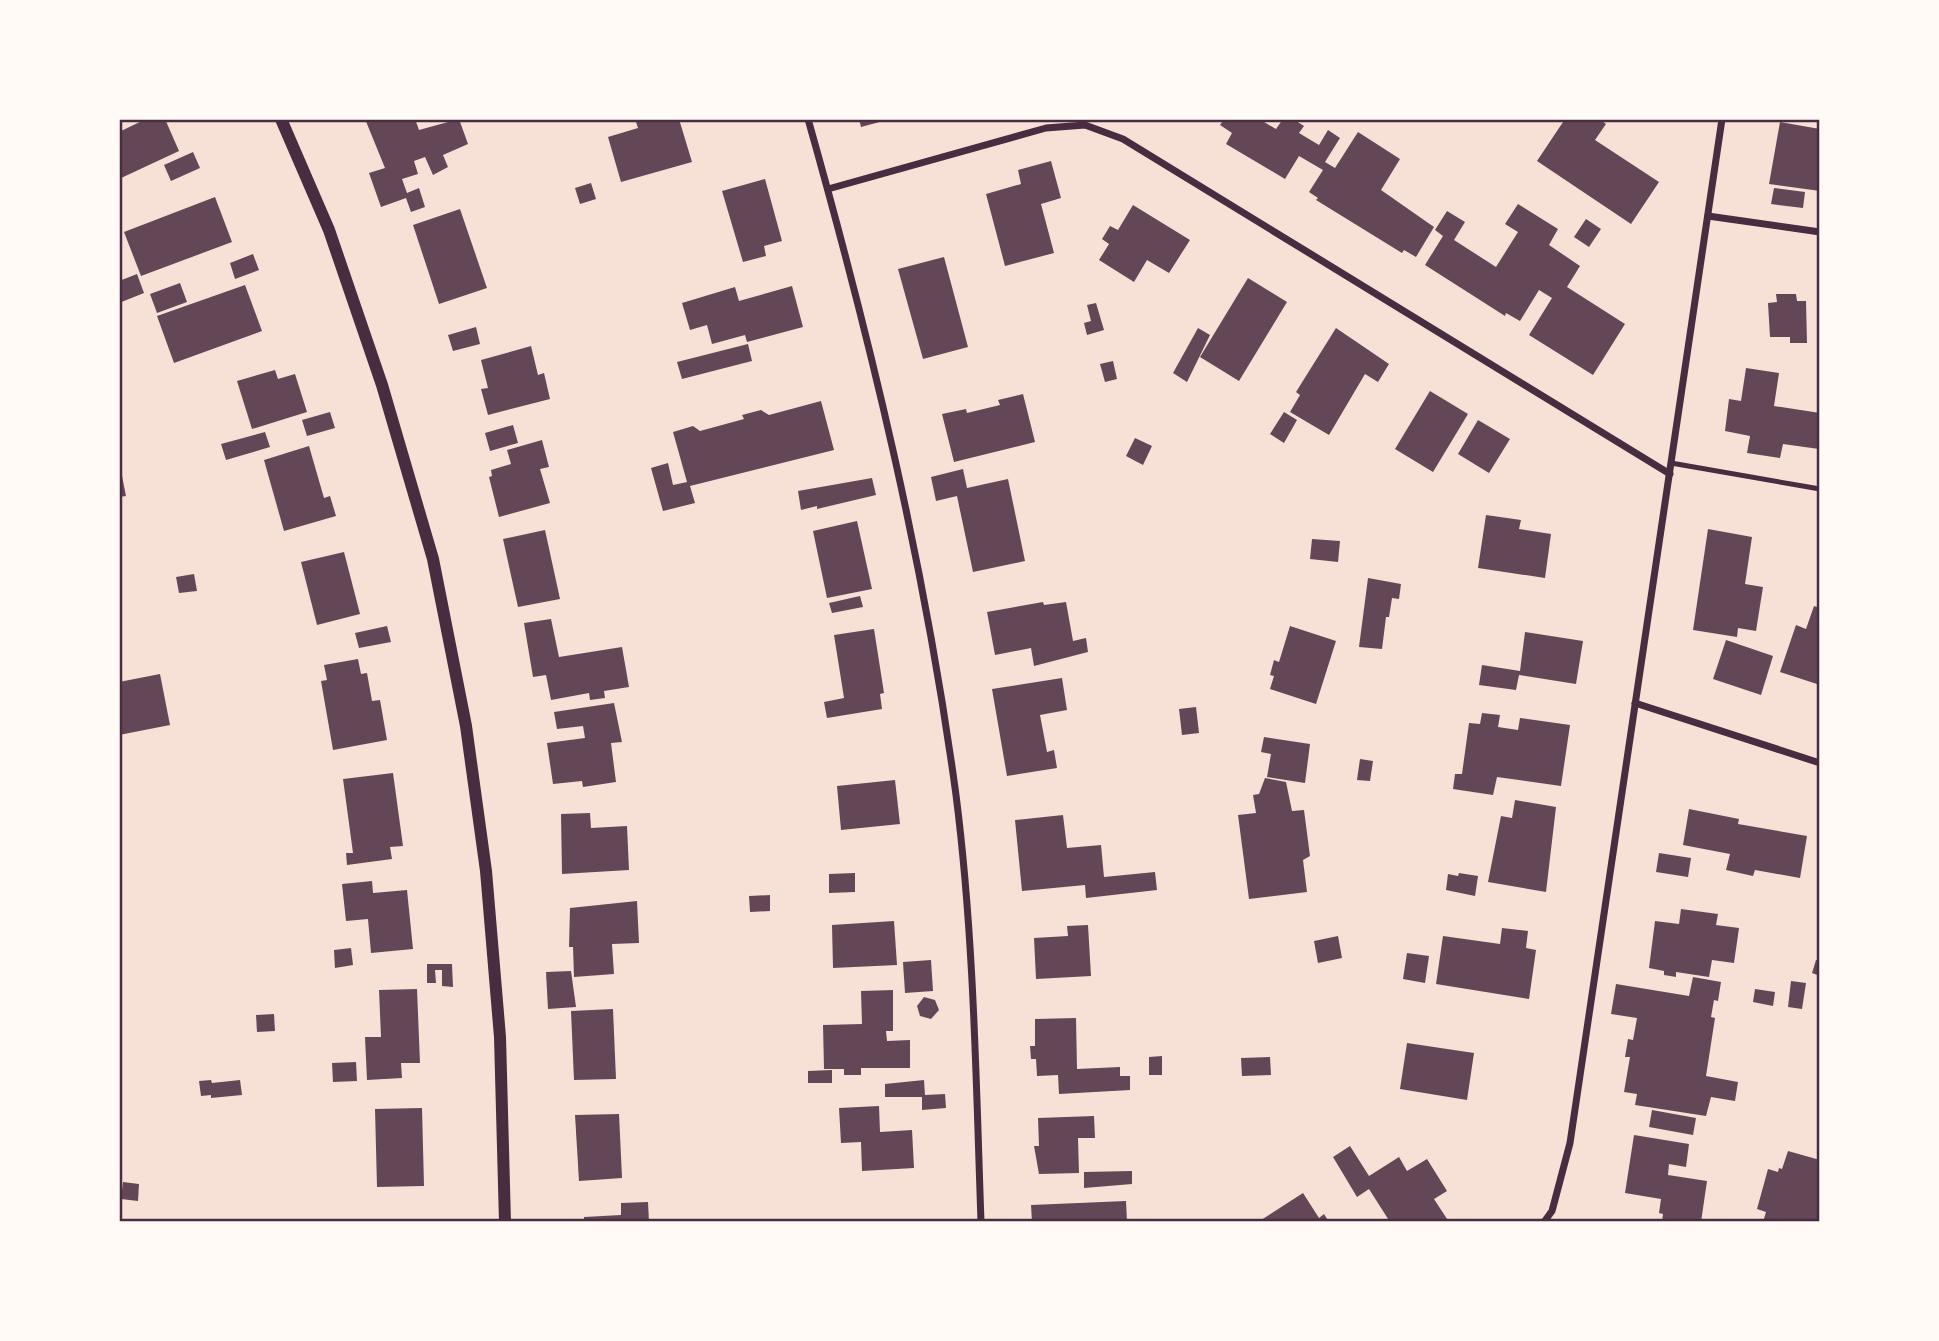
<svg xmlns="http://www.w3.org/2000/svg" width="1939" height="1341" font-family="Inter,sans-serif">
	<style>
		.building { fill: #644757 }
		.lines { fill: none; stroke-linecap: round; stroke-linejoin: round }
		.service { stroke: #4a2c40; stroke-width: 5 }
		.minor { stroke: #4a2c40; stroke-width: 7 }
		.tertiary { stroke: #4a2c40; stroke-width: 12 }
		.neatline { fill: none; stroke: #4a2c40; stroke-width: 2.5 }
	</style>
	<rect width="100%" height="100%" fill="#f7e1d7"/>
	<g class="building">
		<path d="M146 119H165L179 151 119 179V132Z"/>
		<path d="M365 119H415L419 130 459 119 468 144 443 155 448 167 433 175 425 157 414 161 418 174 402 179 407 193 419 188 425 207 411 212 406 198 381 207 369 173 385 168Z"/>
		<path d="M635 119H679L692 162 621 182 608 137 638 128Z"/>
		<path d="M859 119H887V120L861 127Z"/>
		<path d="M1224 119H1259L1276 129 1283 119H1293L1304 126 1299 133 1319 145 1328 130 1340 138 1325 162 1335 168 1358 132 1400 159 1381 190 1434 227 1416 257 1404 250 1402 253 1316 200 1318 198 1309 192 1323 170 1299 156 1285 179 1226 144 1232 133 1220 125Z"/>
		<path d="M1565 119H1599L1606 124 1595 140 1659 182 1631 224 1537 161Z"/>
		<path d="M1780 122 1820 129 1817 156H1820V191L1769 184Z"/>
		<path d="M193 152 200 168 171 181 164 165Z"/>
		<path d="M1051 161 1061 198 1041 204 1054 253 1005 266 986 194 1021 184 1018 170Z"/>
		<path d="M765 179 782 241 764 246 766 256 743 262 722 191Z"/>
		<path d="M591 183 596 199 580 204 575 188Z"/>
		<path d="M1774 188 1805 192 1803 208 1771 204Z"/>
		<path d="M215 197 232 242 141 276 124 232Z"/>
		<path d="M1518 204 1558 229 1549 245 1580 266 1567 287 1625 324 1593 375 1529 335 1552 298 1539 290 1520 321 1506 313 1505 316 1425 265 1443 236 1435 230 1447 211 1465 222 1454 240 1496 267 1518 232 1505 224Z"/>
		<path d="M1133 205 1190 240 1169 273 1147 260 1134 282 1099 260 1109 244 1102 239 1110 226 1118 230Z"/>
		<path d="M460 209 487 288 439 304 413 225Z"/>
		<path d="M1586 219 1601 229 1589 247 1574 237Z"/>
		<path d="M253 254 259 270 235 279 230 263Z"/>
		<path d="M944 257 968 347 923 359 898 269Z"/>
		<path d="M137 274 144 293 119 303V281Z"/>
		<path d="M1248 278 1287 302 1239 381 1200 357Z"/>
		<path d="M180 283 187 302 157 313 150 294Z"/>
		<path d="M245 285 262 331 174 363 157 316Z"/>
		<path d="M792 286 803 327 747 342 745 335 712 344 707 325 690 330 682 303 735 287 739 301Z"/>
		<path d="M1776 294H1796L1797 301H1806L1807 343H1790V337H1770L1768 303 1777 302Z"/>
		<path d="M1096 303 1104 330 1087 335 1084 323 1091 321 1087 305Z"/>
		<path d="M476 327 480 344 453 351 448 335Z"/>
		<path d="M1198 328 1210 335 1187 382 1173 373Z"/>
		<path d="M1336 328 1389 364 1378 382 1365 374 1329 435 1290 412 1300 395 1296 392Z"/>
		<path d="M748 344 752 361 682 379 677 362Z"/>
		<path d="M531 346 538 375 544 373 550 399 488 415 481 389 488 388 481 360Z"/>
		<path d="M1113 361 1117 379 1105 382 1100 364Z"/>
		<path d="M1746 368 1779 373 1774 406 1820 413 1819 449 1783 444 1780 458 1747 453 1750 436 1725 431 1729 399 1741 401Z"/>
		<path d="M275 370 278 379 295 374 307 412 252 429 237 381Z"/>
		<path d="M1430 391 1468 414 1433 472 1395 449Z"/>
		<path d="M1023 394 1035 442 954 462 942 414 966 409 967 413 1000 405 998 400Z"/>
		<path d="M821 401 834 450 690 486 695 503 663 511 651 468 668 463 673 485 687 482 673 432 693 426 700 431 744 419 742 415 761 410 769 415Z"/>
		<path d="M330 412 335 428 307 436 302 420Z"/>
		<path d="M1284 412 1297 420 1284 443 1270 434Z"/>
		<path d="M1478 420 1510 439 1489 473 1458 454Z"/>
		<path d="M513 425 518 443 490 451 485 433Z"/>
		<path d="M265 432 270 447 226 460 221 444Z"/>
		<path d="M1135 438 1152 446 1143 465 1126 456Z"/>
		<path d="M542 440 549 467 540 469 550 503 499 517 489 477 492 476 491 470 511 464 507 450Z"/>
		<path d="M309 446 324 498 330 496 336 516 284 531 264 460Z"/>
		<path d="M963 469 967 488 1008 479 1025 561 973 572 957 496 936 501 931 477Z"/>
		<path d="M122 476 126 496 119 497V477Z"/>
		<path d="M872 478 876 495 817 509V506L801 510 798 491Z"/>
		<path d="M1486 515 1521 520 1519 529 1551 534 1545 578 1478 568Z"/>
		<path d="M857 521 872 589 827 598 813 531Z"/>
		<path d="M1708 529 1752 537 1745 584 1763 587 1756 631 1738 628 1737 637 1693 630Z"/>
		<path d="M545 530 560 599 518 607 503 539Z"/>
		<path d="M1312 539 1340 541 1338 562 1310 559Z"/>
		<path d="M344 552 360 614 317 625 301 562Z"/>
		<path d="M194 574 197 591 179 593 176 577Z"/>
		<path d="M1368 578 1401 584 1399 599 1392 598 1389 617H1386L1382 649 1359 647Z"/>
		<path d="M860 596 863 607 832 613 829 603Z"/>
		<path d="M1043 602 1044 605 1066 602 1073 641 1086 638 1088 652 1034 666 1031 648 995 655 987 612Z"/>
		<path d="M1814 606 1820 608V685L1780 672 1796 625 1806 629Z"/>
		<path d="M551 619 559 657 622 647 629 687 604 691 605 698 590 700 589 693 551 700 546 675 533 677 524 623Z"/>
		<path d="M387 626 391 642 359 648 355 633Z"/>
		<path d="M1290 626 1336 641 1316 704 1270 689 1274 676 1270 675 1274 660 1279 662Z"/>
		<path d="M874 629 884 693 880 694 882 709 827 718 824 702 844 698 834 635Z"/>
		<path d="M1525 632 1583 641 1576 684 1519 675 1516 690 1479 685 1482 665 1520 671Z"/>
		<path d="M1726 640 1773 656 1761 695 1713 679Z"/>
		<path d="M358 659 361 674 367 673 372 701 380 700 387 740 333 750 321 681 327 680 324 665Z"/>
		<path d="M160 674 170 725 119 735V682Z"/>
		<path d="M1062 678 1067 710 1040 715 1047 752 1054 750 1057 768 1007 776 992 689Z"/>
		<path d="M614 703 622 742 611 743 616 782 583 787 582 781 553 784 547 743 585 738 583 726 557 729 554 712Z"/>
		<path d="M1196 707 1199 733 1182 735 1179 709Z"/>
		<path d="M1482 713 1500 715 1498 727 1518 730 1520 718 1570 725 1561 786 1497 777 1493 795 1453 789 1455 774H1462L1469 723 1480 724Z"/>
		<path d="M1264 737 1310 744 1305 783 1267 777 1271 754 1261 752Z"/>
		<path d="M1360 759 1373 761 1370 781 1357 780Z"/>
		<path d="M393 773 403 846 390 847 392 859 347 865 346 853H353L343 779Z"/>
		<path d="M1265 778 1286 782 1292 811 1304 810 1310 856 1303 860 1307 892 1249 899 1238 815 1256 813 1253 795 1259 794Z"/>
		<path d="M895 780 900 824 841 830 837 786Z"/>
		<path d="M1515 800 1556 807 1546 892 1488 882 1501 816 1512 818Z"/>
		<path d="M1689 809 1739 819 1738 824 1807 836 1800 878 1755 870 1753 876 1726 870 1730 854 1683 845Z"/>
		<path d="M590 813 591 828 627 826 629 870 562 874 561 814Z"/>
		<path d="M1063 815 1067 848 1101 845 1104 877 1155 872 1157 890 1086 898 1085 885 1022 891 1015 820Z"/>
		<path d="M1659 853 1691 858 1688 877 1656 872Z"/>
		<path d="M855 873V892L829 893V874Z"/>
		<path d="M1459 873 1478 876 1475 896 1446 890 1448 874 1458 876Z"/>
		<path d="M372 881 373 893 407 890 413 949 371 953 368 919 346 921 342 884Z"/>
		<path d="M770 895V911L750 912 749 896Z"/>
		<path d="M637 901 639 943 612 944 614 974 574 977 573 947H569L570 908Z"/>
		<path d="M1681 909 1718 914 1716 925 1739 928 1734 963 1712 960 1709 977 1676 972V977L1664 975V971L1649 968 1655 921 1679 924Z"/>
		<path d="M894 921 897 965 833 968 832 925Z"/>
		<path d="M1088 925 1091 976 1036 979 1034 938 1068 936 1067 926Z"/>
		<path d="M1502 928 1528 931 1526 948 1536 950 1529 999 1436 984 1443 936 1500 944Z"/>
		<path d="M1338 936 1342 958 1318 963 1314 941Z"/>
		<path d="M351 948 353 965 335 968 334 950Z"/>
		<path d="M1407 953 1429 956 1425 983 1403 979Z"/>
		<path d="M931 960 933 991 905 993 903 962Z"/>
		<path d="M1816 960 1820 961V976L1812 973Z"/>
		<path d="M427 964H452L453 987 442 986V970H435L436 983H427Z"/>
		<path d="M571 971 576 1007 548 1009 546 972Z"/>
		<path d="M1693 977 1721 982 1718 1001 1714 1000 1711 1017 1715 1018 1706 1076 1738 1082 1735 1101 1711 1097 1706 1116 1635 1105 1637 1094 1624 1092 1630 1057H1625L1628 1039 1633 1040 1637 1018 1611 1014 1616 984 1689 996Z"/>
		<path d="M1791 981 1806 983 1802 1009 1788 1007Z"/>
		<path d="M417 989 420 1063H401L402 1078 367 1080 365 1037H381L379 990Z"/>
		<path d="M1755 989 1775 992 1773 1006 1753 1002Z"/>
		<path d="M893 990V1031H886L887 1041 910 1040V1068H861V1075H844V1069H824L823 1025 862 1024 861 991Z"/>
		<path d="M924 997 935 1000 939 1010 931 1019 920 1016 917 1006Z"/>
		<path d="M613 1009 616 1079 574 1080 571 1011Z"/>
		<path d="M274 1014 275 1031 257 1032 256 1015Z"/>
		<path d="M1076 1018 1077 1069 1120 1067V1076H1130V1090L1059 1094 1058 1075 1037 1076 1036 1059H1031L1030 1046H1035V1019Z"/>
		<path d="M1407 1043 1474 1053 1467 1100 1400 1089Z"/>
		<path d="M1162 1056V1075H1149V1057Z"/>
		<path d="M1270 1057 1271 1075 1242 1076 1241 1058Z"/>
		<path d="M356 1062 357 1081 333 1082 332 1063Z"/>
		<path d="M832 1070V1083H808V1071Z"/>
		<path d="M211 1080 212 1083 240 1080 242 1095 211 1098V1095L201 1096 199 1081Z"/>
		<path d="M924 1080 925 1095 945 1094 946 1108 922 1110V1097H885V1084Z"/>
		<path d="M879 1106 880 1132 912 1130 914 1168 862 1171 861 1142 841 1143 839 1108Z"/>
		<path d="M422 1108 424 1186 377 1187 375 1109Z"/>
		<path d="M1652 1110 1696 1118 1693 1135 1649 1127Z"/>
		<path d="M619 1114 622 1178 579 1181 575 1115Z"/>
		<path d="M1094 1116 1095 1138H1078L1079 1173 1039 1174 1034 1146H1039L1038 1118Z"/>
		<path d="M1634 1135 1689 1144 1686 1167 1669 1164 1668 1175 1707 1181 1701 1222H1662L1663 1214 1659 1213 1661 1199 1625 1193Z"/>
		<path d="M1350 1146 1369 1176 1399 1157 1407 1171 1427 1159 1447 1191 1434 1199 1449 1222H1390L1369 1189 1357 1197 1333 1157Z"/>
		<path d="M1788 1151 1820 1160V1222H1763L1766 1212 1757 1209 1768 1169 1778 1172 1779 1168 1782 1169Z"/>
		<path d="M1132 1171V1184L1084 1188V1172Z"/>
		<path d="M123 1182 139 1184 138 1201 121 1199Z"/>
		<path d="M1303 1193 1319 1218 1324 1214 1329 1222H1258Z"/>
		<path d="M1126 1201 1127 1222H1032L1031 1205Z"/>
		<path d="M648 1202 649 1222H584V1217L621 1215V1203Z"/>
	</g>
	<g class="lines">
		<path class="service" d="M1671 463 1820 489"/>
		<g class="minor">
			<path d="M808 119C871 342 925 566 956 795 974 936 976 1080 981 1222"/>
			<path d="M828 189 1046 128 1085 125 1123 139 1670 474"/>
			<path d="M1708 216 1820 232"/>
			<path d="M1635 703 1820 763"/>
			<path d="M1544 1222 1552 1211 1570 1143 1722 119"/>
		</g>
		<path class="tertiary" d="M281 119 329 230 382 385 433 559 466 726 486 871 500 1037 505 1222"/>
	</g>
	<rect width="1939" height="1341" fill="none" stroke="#fffaf5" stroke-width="242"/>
	<rect x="121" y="121" width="1697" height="1099" class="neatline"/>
</svg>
